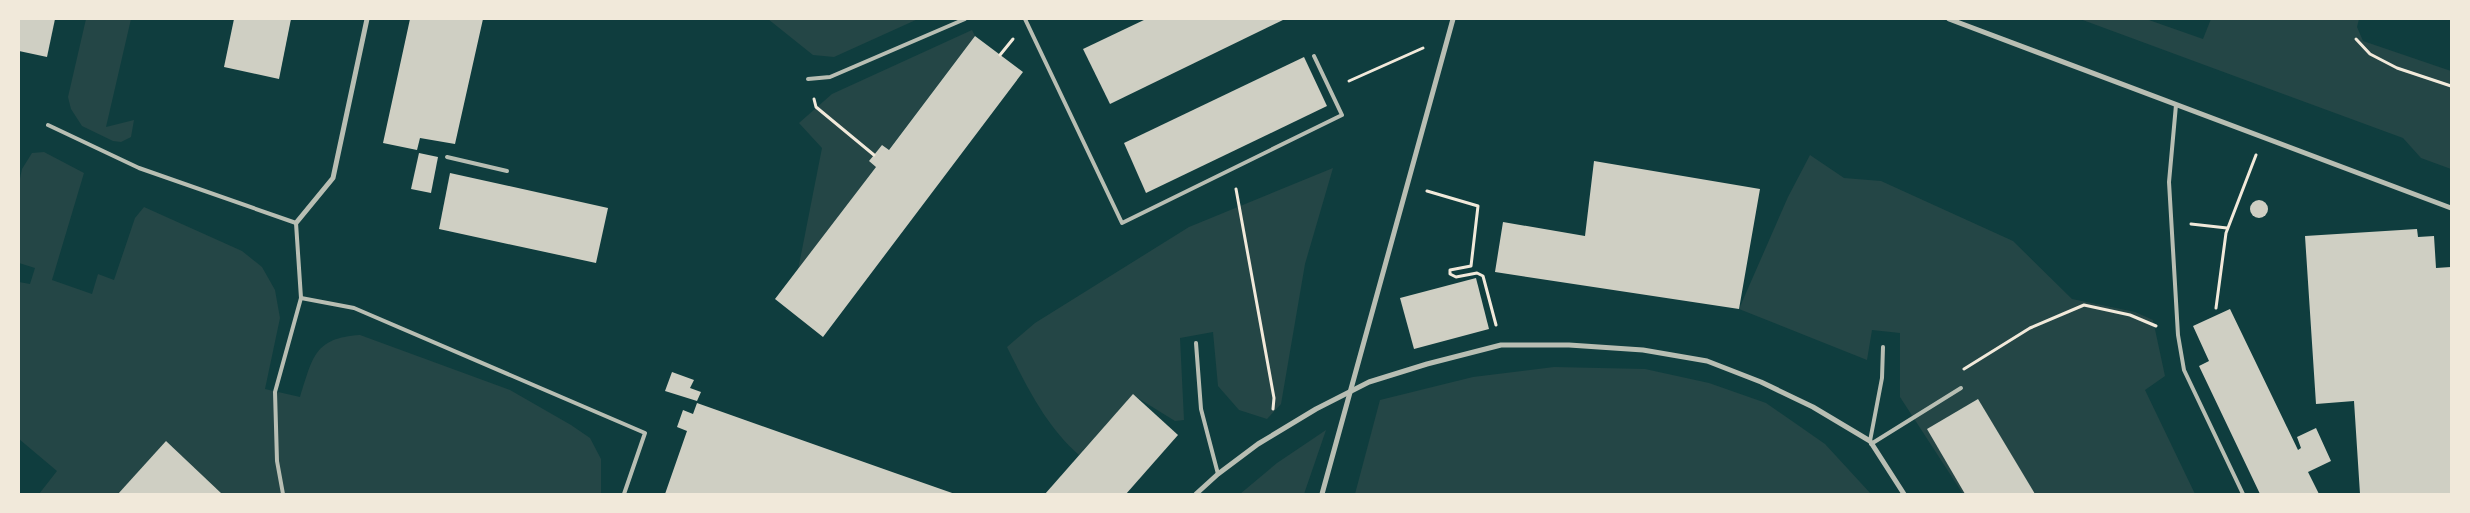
<svg xmlns="http://www.w3.org/2000/svg" width="2470" height="513" font-family="Montserrat,sans-serif">
	<style>
		.green { fill: #244646 }
		.building { fill: #cfcfc3 }
		.lines { fill: none; stroke-linecap: round; stroke-linejoin: round }
		.path { stroke: #f1e9da; stroke-width: 3 }
		.service { stroke: #b8beb3; stroke-width: 4 }
		.minor { stroke: #b8beb3; stroke-width: 5 }
	</style>
	<rect width="100%" height="100%" fill="#0f3d3e"/>
	<g class="green">
		<path d="M86 19H131L106 127 134 120 131 137 121 142 113 141 82 126 71 109 68 97Z"/>
		<path d="M768 19H918L834 57 813 55Z"/>
		<path d="M2080 19H2146L2203 39 2211 19H2359L2357 27 2363 41 2451 71V169L2421 158 2403 138Z"/>
		<path d="M972 30 975 36 798 270 822 148 799 123 832 94Z"/>
		<path d="M44 152 84 173 52 280 92 294 98 274 114 280 135 218 144 207 242 251 262 267 275 290 280 318 265 389 300 397C313 357 314 338 360 335L510 390 571 425 590 438 601 459V494H39L57 471 19 439V282L30 284 35 268 19 263V183L22 169 32 153Z"/>
		<path d="M1810 155 1844 178 1881 181 2013 241 2072 299 2135 312 2153 320 2165 376 2145 390 2195 494H1963L1900 397V333L1872 330 1867 360 1739 309 1788 197Z"/>
		<path d="M1333 168 1305 264 1281 404 1267 419 1239 410 1218 386 1213 332 1180 338 1184 420 1175 421 1133 395 1079 455C1046 426 1027 387 1007 347L1035 323 1189 227Z"/>
		<path d="M1554 367 1645 369 1709 383 1766 403 1825 444 1871 494H1355L1380 400 1473 377Z"/>
		<path d="M1326 430 1304 494H1240L1277 463Z"/>
	</g>
	<g class="building">
		<path d="M19 19H55L47 57 19 51Z"/>
		<path d="M234 19H291L279 79 224 67Z"/>
		<path d="M410 19H483L455 144 420 138 417 150 383 143Z"/>
		<path d="M1146 19H1285L1110 104 1083 49Z"/>
		<path d="M975 36 1023 72 823 337 775 299 876 167 869 161 874 155 882 145 889 150Z"/>
		<path d="M1304 57 1327 106 1146 193 1124 143Z"/>
		<path d="M419 153 438 157 431 193 411 189Z"/>
		<path d="M1594 161 1760 189 1739 309 1495 272 1503 222 1585 236Z"/>
		<path d="M450 173 608 208 596 263 439 229Z"/>
		<circle cx="2259" cy="209" r="9"/>
		<path d="M2417 229 2418 237 2434 236 2436 268 2451 267V494H2360L2354 401 2316 404 2305 236Z"/>
		<path d="M1476 278 1489 329 1414 349 1400 298Z"/>
		<path d="M2230 309 2298 450 2301 448 2297 437 2316 428 2331 461 2308 472 2319 494H2260L2199 366 2209 361 2193 326Z"/>
		<path d="M672 372 694 380 690 388 701 392 697 401 665 391Z"/>
		<path d="M1133 394 1178 435 1126 494H1045Z"/>
		<path d="M1978 399 2035 494H1965L1927 429Z"/>
		<path d="M697 403 895 473 955 494H665L687 431 677 427 683 410 693 414Z"/>
		<path d="M166 441 222 494H118Z"/>
	</g>
	<g class="lines">
		<g class="path">
			<path d="M2356 39 2370 54 2397 68 2451 86"/>
			<path d="M1000 55 1013 39"/>
			<path d="M1349 81 1423 48"/>
			<path d="M814 99 816 107 874 155"/>
			<path d="M1236 189 1274 398 1273 409"/>
			<path d="M1427 191 1478 206 1471 266 1450 270V274L1456 277 1477 273 1483 276 1496 325"/>
			<path d="M2191 224 2227 228"/>
			<path d="M2216 308 2226 233 2256 155"/>
			<path d="M1964 369 2030 328 2084 305 2130 315 2156 326"/>
		</g>
		<g class="service">
			<path d="M1025 19 1122 223 1342 115 1314 56"/>
			<path d="M808 79 830 77 965 19"/>
			<path d="M2176 105 2169 182 2178 335 2184 370 2243 494"/>
			<path d="M48 125 139 168 296 223 301 298 275 392 277 461 283 494"/>
			<path d="M447 157 507 171"/>
			<path d="M301 298 354 308 645 433 624 494"/>
			<path d="M1196 343 1201 409 1218 474"/>
			<path d="M1870 441 1882 378 1883 347"/>
			<path d="M1871 444 1961 388"/>
		</g>
		<g class="minor">
			<path d="M1949 19 2451 208"/>
			<path d="M296 223 333 178 367 19"/>
			<path d="M1196 494 1218 474 1258 444 1316 409 1369 382 1427 364 1501 345H1569L1643 350 1707 361 1761 382 1813 407 1870 441 1904 494"/>
			<path d="M1322 494 1453 19"/>
		</g>
	</g>
	<rect width="2470" height="513" fill="none" stroke="#f1e9da" stroke-width="40"/>
</svg>
